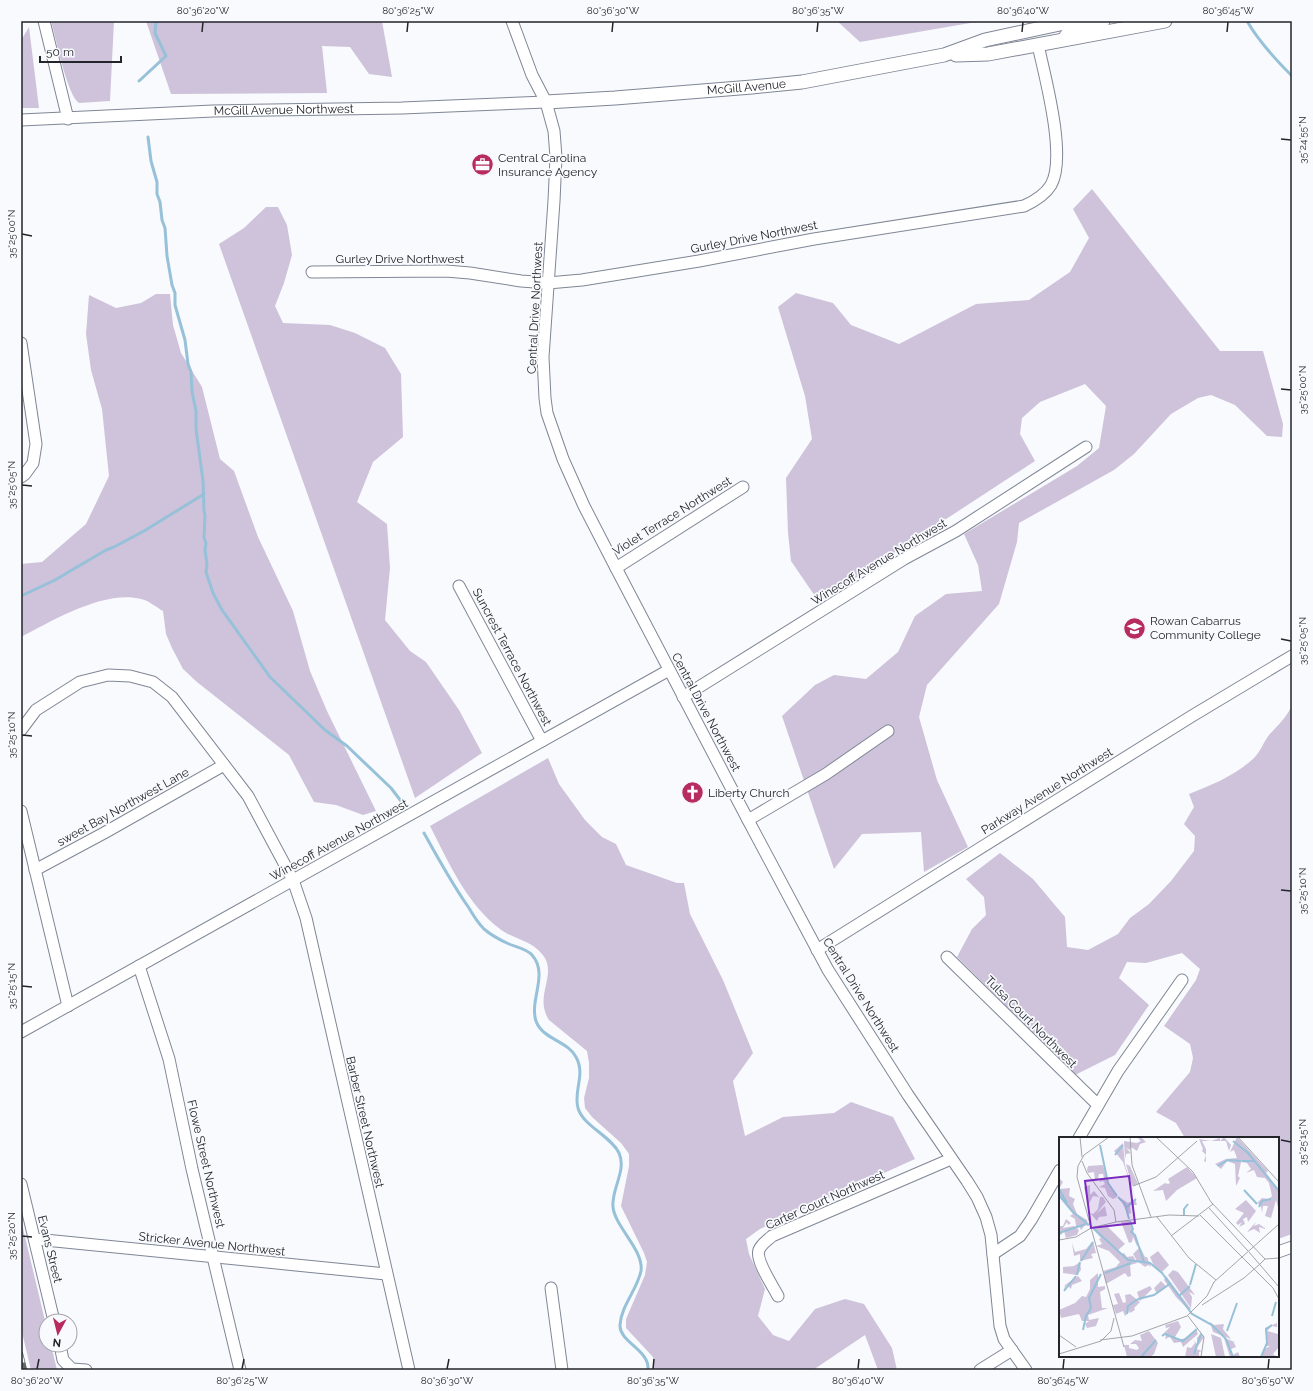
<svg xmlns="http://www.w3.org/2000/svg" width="1313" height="1391" font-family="Raleway,sans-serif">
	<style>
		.green { fill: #cec3db }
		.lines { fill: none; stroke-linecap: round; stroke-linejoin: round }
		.stream { stroke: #96c1d8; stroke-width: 3 }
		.minor-casing { stroke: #7f8695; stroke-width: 13 }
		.major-casing { stroke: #7f8695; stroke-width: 15 }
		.minor { stroke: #fff; stroke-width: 11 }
		.major { stroke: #fff; stroke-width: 13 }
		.rail-casing { stroke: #64666b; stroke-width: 4.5 }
		.rail { stroke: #f8fafd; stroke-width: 3; stroke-dasharray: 9; stroke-linecap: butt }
		.ticks { fill: none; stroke: #23252b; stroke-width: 1.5 }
		.labels { text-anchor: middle; stroke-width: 3.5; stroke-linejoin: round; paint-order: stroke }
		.street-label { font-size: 12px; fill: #23252b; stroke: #f8fafd }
		.poi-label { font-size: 12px; fill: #23252b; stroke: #f8fafd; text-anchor: start }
		.inset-river { fill: none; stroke: #96c1d8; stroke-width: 2 }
		.inset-road { fill: none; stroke: #a3a5a9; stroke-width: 1 }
		.view { fill: #7b2cbf; fill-opacity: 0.15; stroke: #7b2cbf; stroke-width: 2 }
		.inset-edge { fill: none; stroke: #23252b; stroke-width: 2 }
		.neatline { fill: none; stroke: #23252b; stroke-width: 1.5 }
		.ticks-label { font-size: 10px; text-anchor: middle; fill: #23252b }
	</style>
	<rect width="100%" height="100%" fill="#f8fafd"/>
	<g class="green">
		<path d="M51 21H114L110 101 79 103C67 95 56 38 51 21Z"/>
		<path d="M146 21H382L392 77 369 74 350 47 322 46 327 93 171 94Z"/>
		<path d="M837 21H982L860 42Z"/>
		<path d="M29 27 39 108H21V38L23 37Z"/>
		<path d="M1092 189 1220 351H1263L1283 424 1282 437 1267 436 1235 405 1211 395 1198 398 1171 414 1134 454 1114 470 1019 523 1017 542 999 604 927 685 919 717 937 780 968 847 924 872 921 832 862 834 834 869 782 716 815 685 834 675 866 679 898 652 915 616 946 594 982 591 978 565 964 534 1077 466 1099 448 1106 406 1085 384 1040 402 1022 418 1020 434 1035 461 819 602 791 561 788 533 786 478 812 439 805 396 778 307 796 293 833 303 851 325 899 344 976 304 1029 300 1070 272 1089 238 1073 209Z"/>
		<path d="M266 207H278L287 225 292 255 284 283 275 306 283 323 330 325 355 333 385 348 401 374 403 437 373 462 357 502 387 524 390 568 385 620 410 651 426 662 459 710 482 753 415 798 219 244 244 228Z"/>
		<path d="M156 294H170L173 325 181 353 202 387 220 459 234 471 258 537 293 611 310 671 327 711 376 811 363 815 336 805 314 802 289 755 197 682 183 669 172 648 166 634 163 611C156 607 148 600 141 599 104 590 54 620 21 637V564L42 562 86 524 109 476 102 409 91 370 86 334 89 295 116 308 141 303Z"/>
		<path d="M1292 705V1234L1278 1239V1138H1185L1176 1123 1156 1112 1190 1072 1193 1058 1190 1044 1164 1026 1196 980 1200 969 1182 953 1146 963 1127 962 1119 978 1149 1005 1115 1055 1075 1075 957 957 972 929 986 915 984 897 966 879 1000 853 1033 879 1065 917 1067 947 1088 950 1118 934 1130 918 1149 904 1171 881 1194 851 1195 836 1184 824 1194 807 1189 794C1212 785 1236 775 1254 758 1261 751 1264 741 1269 735 1278 725 1287 717 1292 705Z"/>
		<path d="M548 758 559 784 585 820 602 837 616 844 626 865 677 883H684L690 914 723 980 753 1053 733 1081 745 1136 783 1117 834 1113 851 1102 893 1117 915 1159 760 1229 746 1239 749 1254 765 1289 758 1316 773 1335 789 1341 815 1309 845 1299 864 1304 892 1348 897 1370H878L865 1335 813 1370H654L653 1357 626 1328V1319L645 1275 647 1262 644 1253 621 1206 629 1166V1154L621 1143 592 1117 585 1108 584 1098 589 1078V1063L587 1051 549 1020C533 996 559 974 542 954 531 940 513 939 500 929 466 903 449 863 430 826Z"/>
		<path d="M21 1220 46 1325V1345H51L57 1370H31L21 1328Z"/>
	</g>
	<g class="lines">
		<g class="stream">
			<path d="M1247 21C1259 42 1275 59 1292 76"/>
			<path d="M139 81 166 56 155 33 156 21"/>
			<path d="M148 137 151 161 157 182V194L160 202 162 220 165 228 167 256 172 285 175 293V305L185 340 188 364 191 372 192 392 196 411V429L203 481 204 511 205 515 204 538 206 543 205 550 207 565 206 572 213 593 222 610 270 677 325 730 347 746 391 788 404 805"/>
			<path d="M21 596 55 580 106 550 114 547 144 531 204 494"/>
			<path d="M424 833C438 858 452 884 469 908 473 915 478 923 484 929 491 935 500 940 509 944 516 947 527 949 532 955 549 974 529 1000 536 1021 542 1039 568 1041 576 1057 586 1075 573 1091 578 1108 583 1126 611 1136 619 1153 627 1171 611 1189 613 1207 615 1227 644 1250 641 1271 637 1290 621 1306 620 1325 619 1342 650 1350 648 1370"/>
		</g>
		<defs>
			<g id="minor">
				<path d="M44 21 68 119"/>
				<path d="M512 21 532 75 546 102 554 131 556 157 554 201 543 357 545 398 547 413 563 459 584 506 616 568 748 820 828 970 908 1095 967 1181 977 1197 986 1217 991 1235 1000 1326 1004 1339 1026 1370"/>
				<path id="s1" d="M21 120 213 111 402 108 546 102"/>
				<path d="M312 272 446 271 470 273 521 281 535 282 548 283 582 280 699 261 814 239 1024 206C1035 201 1045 195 1051 185 1067 157 1045 77 1038 45"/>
				<path d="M21 343 36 444 33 463 25 474 21 477"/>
				<path d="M616 568 743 487"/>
				<path d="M459 586 542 741"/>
				<path d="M683 697 904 559 956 531 1086 447"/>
				<path d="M21 730 36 710 80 682 108 675 130 676 153 682 172 697 248 796 293 880 306 918 409 1370"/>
				<path d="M21 811 68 1006"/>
				<path d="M748 820 826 774 888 731"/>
				<path d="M35 870 104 833 224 765"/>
				<path d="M817 950 1192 716 1292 656"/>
				<path d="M947 957 1098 1105"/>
				<path d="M139 966 169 1059 192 1169 240 1370"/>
				<path d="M21 1032 669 670"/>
				<path d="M1079 1138 1118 1071 1182 980"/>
				<path d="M21 1184 54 1321"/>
				<path d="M35 1239 386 1274"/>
				<path d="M1278 1252 1292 1247"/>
				<path d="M993 1254 1020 1236 1031 1220 1060 1170"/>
				<path d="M551 1288 562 1370"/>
				<path d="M778 1296C773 1286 755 1260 759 1250 761 1244 768 1240 772 1236L951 1159"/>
				<path d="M60 1345 63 1360 72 1369 86 1370"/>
				<path d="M980 1370 1012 1350"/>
			</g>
			<g id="major">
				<path d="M1066 36 1071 30 1103 21"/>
				<path d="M956 55 988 54 1165 21"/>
				<path id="s2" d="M546 102 615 98 752 87 802 82 944 55 985 40 1074 21"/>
			</g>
		</defs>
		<use href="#minor" class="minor-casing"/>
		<use href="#major" class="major-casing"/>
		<use href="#minor" class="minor"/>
		<use href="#major" class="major"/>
		<defs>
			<path id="rail" d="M21 1354 25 1370"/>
		</defs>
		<use href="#rail" class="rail-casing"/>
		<use href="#rail" class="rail"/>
	</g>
	<path class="ticks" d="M202 32 203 22M407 32 408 22M612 32 613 22M817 32 818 22M1022 32 1023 22M1227 32 1228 22M1281 139 1291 140M22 234 32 236M1281 389 1291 390M22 485 32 486M1281 639 1291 641M22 735 32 736M1281 890 1291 891M22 986 32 987M1281 1140 1291 1142M22 1236 32 1237M37 1369 39 1359M242 1369 244 1359M447 1369 449 1359M653 1369 654 1359M858 1369 859 1359M1063 1369 1064 1359M1268 1369 1269 1359"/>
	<defs>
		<symbol id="office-disc" viewBox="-11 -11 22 22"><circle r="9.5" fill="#b72b60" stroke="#f8fafd"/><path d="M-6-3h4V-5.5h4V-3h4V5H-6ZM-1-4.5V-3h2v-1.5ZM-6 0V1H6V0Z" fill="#fff"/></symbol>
		<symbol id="university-disc" viewBox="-11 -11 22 22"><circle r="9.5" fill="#b72b60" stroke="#f8fafd"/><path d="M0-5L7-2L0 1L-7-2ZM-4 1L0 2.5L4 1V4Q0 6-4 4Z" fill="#fff"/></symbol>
		<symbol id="church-disc" viewBox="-11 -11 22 22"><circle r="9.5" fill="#b72b60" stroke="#f8fafd"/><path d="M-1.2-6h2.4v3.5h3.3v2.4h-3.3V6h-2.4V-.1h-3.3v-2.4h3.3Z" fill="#fff"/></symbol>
	</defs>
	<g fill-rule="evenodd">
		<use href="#office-disc" x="470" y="152" width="25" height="25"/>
		<use href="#university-disc" x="1122" y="616" width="25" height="25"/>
		<use href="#church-disc" x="680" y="780" width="25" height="25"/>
	</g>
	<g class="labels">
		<g class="street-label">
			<text dy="4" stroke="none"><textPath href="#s2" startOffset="201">McGill Avenue</textPath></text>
			<text dy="4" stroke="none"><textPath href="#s1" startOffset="263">McGill Avenue Northwest</textPath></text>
			<text transform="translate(754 237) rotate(-11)" y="4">Gurley Drive Northwest</text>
			<text x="400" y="263">Gurley Drive Northwest</text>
			<text transform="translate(535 308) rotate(-87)" y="4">Central Drive Northwest</text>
			<text transform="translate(672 516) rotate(-32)" y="4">Violet Terrace Northwest</text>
			<text transform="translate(879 562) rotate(-31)" y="4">Winecoff Avenue Northwest</text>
			<text transform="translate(512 657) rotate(62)" y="4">Suncrest Terrace Northwest</text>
			<text transform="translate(706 712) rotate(62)" y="4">Central Drive Northwest</text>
			<text transform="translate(1047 791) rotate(-32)" y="4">Parkway Avenue Northwest</text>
			<text transform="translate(123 807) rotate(-29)" y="4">sweet Bay Northwest Lane</text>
			<text transform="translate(339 840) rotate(-29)" y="4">Winecoff Avenue Northwest</text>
			<text transform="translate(861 995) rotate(58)" y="4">Central Drive Northwest</text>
			<text transform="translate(1031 1022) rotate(45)" y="4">Tulsa Court Northwest</text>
			<text transform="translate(365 1122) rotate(77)" y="4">Barber Street Northwest</text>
			<text transform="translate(206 1164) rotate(77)" y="4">Flowe Street Northwest</text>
			<text transform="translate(825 1200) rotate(-24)" y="4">Carter Court Northwest</text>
			<text transform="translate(212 1244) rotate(6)" y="4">Stricker Avenue Northwest</text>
			<text transform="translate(50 1249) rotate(76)" y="4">Evans Street</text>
		</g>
		<g class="poi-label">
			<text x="498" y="162">Central Carolina<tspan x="498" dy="14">Insurance Agency</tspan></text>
			<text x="1150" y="625">Rowan Cabarrus<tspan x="1150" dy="14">Community College</tspan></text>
			<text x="708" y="797">Liberty Church</text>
		</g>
	</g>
	<g transform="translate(1059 1137)">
		<rect width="220" height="220" fill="#f8fafd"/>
		<path d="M82 0 87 5 81 7 78 14 72 10 71 13 67 11 72 16 67 17 66 22 65 4 78 6 82 4 79 1ZM165 0 172 8 170 14 167 4H143L147 12V25L145 24 147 18 143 14 144 12 140 2 152 4 161 1V4ZM178 0 209 34 207 36 220 53V74L217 63 212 81 206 79 209 69H204L203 76 202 69 198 66 203 61 210 62 213 59 210 46 206 41 198 40 195 33 187 36 192 32 188 26 182 25 179 39 181 41 177 49 176 27 168 24 162 32 156 27 167 22 178 21 175 13 171 15ZM64 6 66 28 78 66 64 25 55 14ZM67 27 71 29 79 47 73 49ZM44 28 50 49 58 60 54 62 49 59 46 51 40 50 46 47 44 44 41 45 40 42 45 41 44 37H40L39 42 36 43 35 35 29 36 28 33 29 29ZM128 30 138 41 118 53 107 64 104 53 94 54 106 46 109 47 111 46 109 42ZM0 41 4 45 0 52 11 51 10 59 16 62 14 67 18 77 28 83 29 89 26 88 22 93 20 89H17L16 82 11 79 14 77 0 60ZM31 48V58L35 54 40 60 34 59 29 69 25 50ZM41 60H44L47 65 37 77 46 69 48 79 40 80 38 84 31 76 34 77 39 72ZM60 60 69 66 76 62 78 68H71L72 76 69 77ZM187 63 197 74 189 85 188 80 184 82 186 87 180 90 183 85 179 88 177 86 185 76 176 72ZM7 82 12 86 9 88 8 85 4 91 15 89 20 93 18 98 7 101 5 94 2 98 0 97V89H4ZM70 83 80 108 78 109 74 100 73 105 70 106 64 90 62 85ZM197 85 195 89 200 87 207 92 200 90 201 96 195 92 188 95ZM47 88 66 107 58 114 62 117 65 116 68 120 74 119 78 126 71 128 72 139 69 140 66 136 47 147 44 134 57 130 61 125 50 114 37 109 43 107 40 102 42 101 34 92ZM34 104 37 116 32 117 34 121 21 124V117L15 119 13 106 16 115 27 112ZM81 110 86 120H88L92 130 89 128 86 130 78 124 74 117ZM99 114 110 128 103 135 95 129 91 120ZM21 125 22 133 18 138 4 136V130L15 129ZM114 133 119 135 136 158 130 155 133 160 132 171 109 138ZM39 136V150L46 149V152L41 155 43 171H49L29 178 30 183 40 181 37 189 28 191 26 187 30 184H23L20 177 2 181 0 173 16 166 23 159 27 160 31 152V143ZM19 139 23 144 13 148 12 152 8 148 5 154 6 148ZM107 139 132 172 130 173 117 160 105 143ZM102 144 108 150 98 157 95 151ZM91 149 93 152 81 164 78 155ZM60 156 64 166 67 165 66 158 71 157 81 165 75 171 76 173 71 176 69 172 70 175 66 179 64 174 57 177 54 168 59 167 55 157ZM119 184 122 190 116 200 118 203 127 201 137 192 139 197 124 210 122 205 115 206 111 200 106 202 107 198H103L111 190 107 191 106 188ZM151 185 155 188 165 187 164 192 172 202 154 195ZM218 186V190L213 189 208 194 219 197 220 191V210L214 217 218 220H204V213L211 209H206L208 204 206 191ZM90 194 99 206 95 217 91 220H68L65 208H70V211L78 213 80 211 77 207H71L76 203 83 204 81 198ZM142 196 145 200 137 212 143 214 140 215V220H126L128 210 132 211 136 206 134 203 138 207V201ZM152 197 162 201 166 220H157ZM165 201 179 206 174 204 177 210 172 212 174 218 179 215 181 220H171Z" fill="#cec3db"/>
		<path class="inset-river" d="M174 4 189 16 220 54M41 8 49 46 58 59M56 18 64 8M183 24H196M159 29 169 23 182 24M0 52 8 66M185 53 198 67M0 58 14 75 30 88M59 60 66 67 70 82M68 70 77 62M200 70 203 64 212 62M125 78V72L129 67M71 84 74 92 72 95 76 98 85 125M34 91 69 123 91 126 103 136 133 177 153 188 167 202 174 220M0 96 27 87M22 124 34 105M46 136 72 126M18 138 21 125M131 148 137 127M5 154 17 139M120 159 131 149M79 162 95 158 112 146M68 177 69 169 79 162M213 179 217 165M24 193 27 179 32 171 30 161 42 137M168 194 178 166M103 199 106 197 124 204 138 192M135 217 142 197M82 220 97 203M202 220 208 206 207 192 213 188"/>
		<path class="inset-road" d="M21 0 23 20M50 0 25 18 19 29 18 40 65 210M71 0 73 28 92 80M97 0 134 35 152 65 206 122M179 0 220 45M23 24 28 36 55 73 57 85 110 78 140 79M74 49 97 40 138 4M150 71 189 114M141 78 214 151M98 80 130 121 157 143M112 99 154 67M0 103 17 100 32 91 57 85M190 115 220 150M201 127 206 122 220 121M214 151 220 162M143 168 185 141 201 127M129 179 145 200 142 220M0 198 17 210M41 203 73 199 128 179 148 159 155 145 220 87M0 217 42 204 52 194 55 181"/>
		<path class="view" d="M70 39 76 86 32 91 26 44Z"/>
		<rect width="220" height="220" class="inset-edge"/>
	</g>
	<rect width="1313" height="1391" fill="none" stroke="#f8fafd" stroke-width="44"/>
	<g transform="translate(58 1333) rotate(187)"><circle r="19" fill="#f8fafd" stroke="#a3a5a9"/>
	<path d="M0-3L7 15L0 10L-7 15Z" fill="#b72b60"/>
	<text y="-6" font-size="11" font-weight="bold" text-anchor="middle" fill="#23252b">N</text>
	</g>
	<path d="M40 56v6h81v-6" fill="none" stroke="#23252b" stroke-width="2"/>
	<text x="46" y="56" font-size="12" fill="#23252b" stroke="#f8fafd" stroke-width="3" paint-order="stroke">50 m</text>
	<rect x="22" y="22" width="1269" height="1347" class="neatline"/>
	<g class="ticks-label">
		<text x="203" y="14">80°36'20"W</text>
		<text x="408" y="14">80°36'25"W</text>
		<text x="613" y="14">80°36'30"W</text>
		<text x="818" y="14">80°36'35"W</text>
		<text x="1023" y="14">80°36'40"W</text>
		<text x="1228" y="14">80°36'45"W</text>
		<text transform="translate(1302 140) rotate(-90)" y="4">35°24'55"N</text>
		<text transform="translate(11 234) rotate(-90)" y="4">35°25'00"N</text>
		<text transform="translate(1302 390) rotate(-90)" y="4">35°25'00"N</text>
		<text transform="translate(11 485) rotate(-90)" y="4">35°25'05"N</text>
		<text transform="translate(1302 641) rotate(-90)" y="4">35°25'05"N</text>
		<text transform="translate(11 735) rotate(-90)" y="4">35°25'10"N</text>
		<text transform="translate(1302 891) rotate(-90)" y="4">35°25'10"N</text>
		<text transform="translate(11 986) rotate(-90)" y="4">35°25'15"N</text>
		<text transform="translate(1302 1142) rotate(-90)" y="4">35°25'15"N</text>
		<text transform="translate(11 1236) rotate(-90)" y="4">35°25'20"N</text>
		<text x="37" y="1384">80°36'20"W</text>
		<text x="242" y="1384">80°36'25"W</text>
		<text x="447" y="1384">80°36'30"W</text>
		<text x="653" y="1384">80°36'35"W</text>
		<text x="858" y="1384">80°36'40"W</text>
		<text x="1063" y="1384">80°36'45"W</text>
		<text x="1268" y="1384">80°36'50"W</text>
	</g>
</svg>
